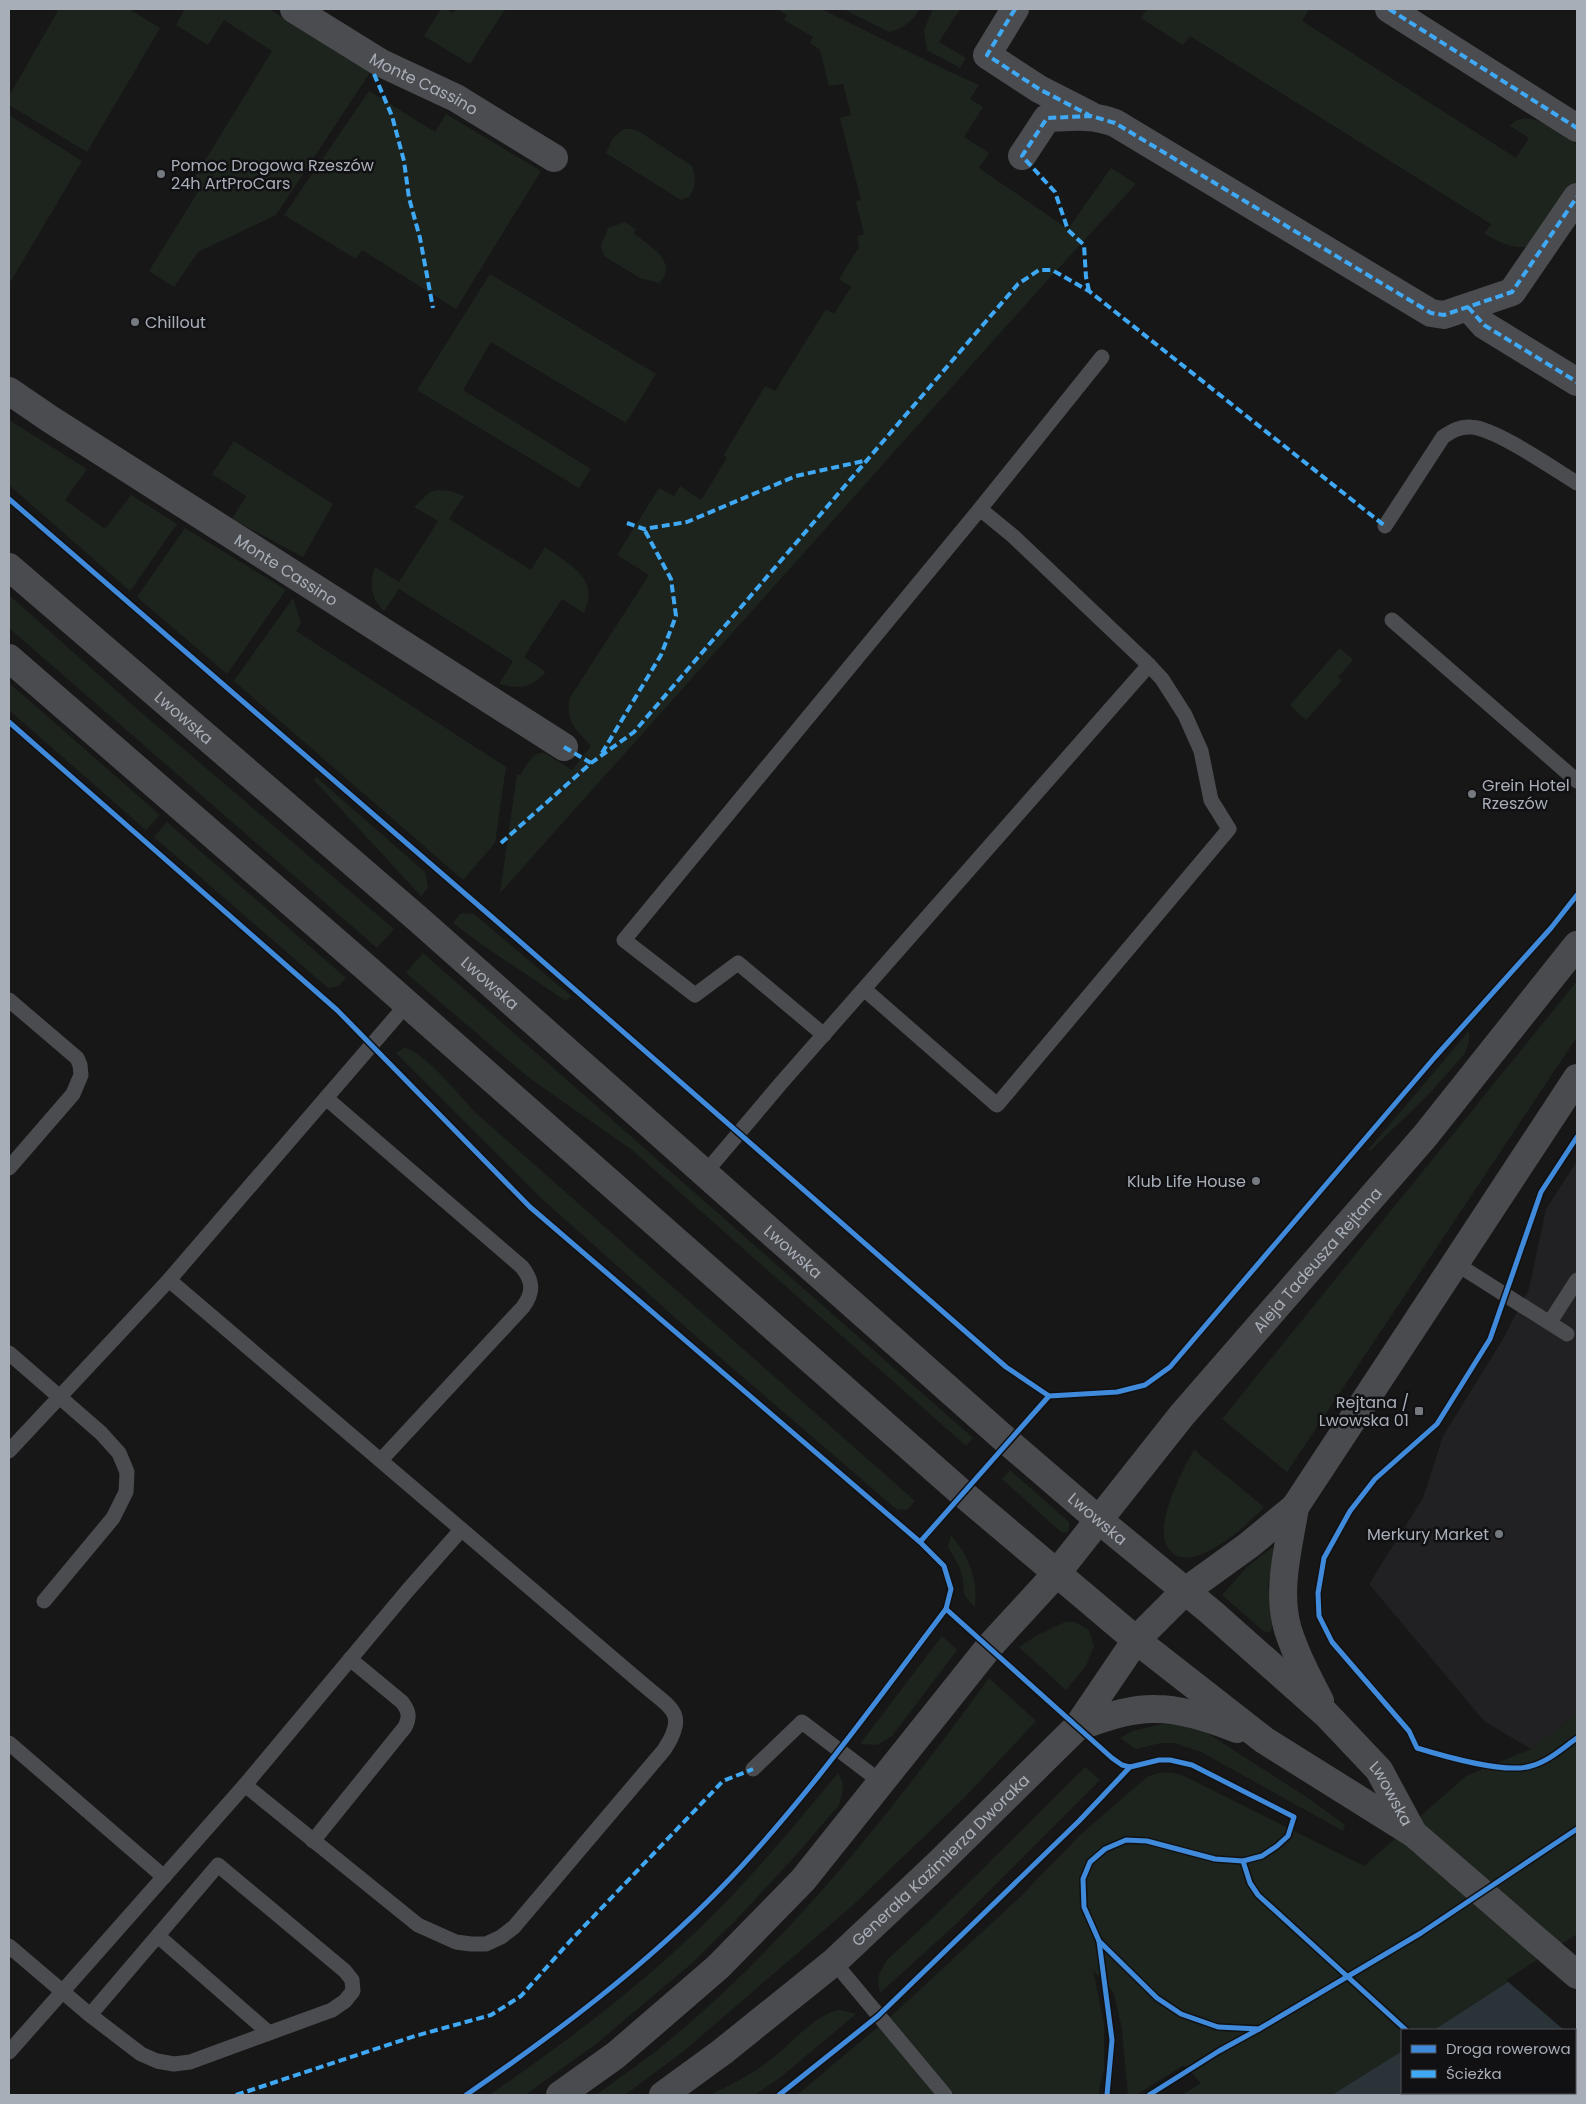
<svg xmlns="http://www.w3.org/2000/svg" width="1586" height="2104" font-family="Poppins,sans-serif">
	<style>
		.built { fill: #212123 }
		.green { fill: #1d241d }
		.water { fill: #2a3338 }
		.pier { fill: #171717 }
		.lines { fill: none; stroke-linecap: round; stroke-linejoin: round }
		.service { stroke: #4b4c50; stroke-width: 15 }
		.minor { stroke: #4b4c50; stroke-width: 28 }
		.secondary { stroke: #4a4b4e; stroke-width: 28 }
		.quiet { stroke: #3fa9f5; stroke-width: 4; stroke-dasharray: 8 4; stroke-linecap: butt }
		.cycleway-casing { stroke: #111113; stroke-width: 8 }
		.cycleway { stroke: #408adc; stroke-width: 5 }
		.poi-dot { fill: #757980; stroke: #111113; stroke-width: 2 }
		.labels { text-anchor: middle; stroke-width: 5; stroke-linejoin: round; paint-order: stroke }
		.street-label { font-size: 16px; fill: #a8aeb8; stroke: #111113 }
		.poi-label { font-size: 16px; fill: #a8aeb8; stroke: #111113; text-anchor: start }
	</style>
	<rect width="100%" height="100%" fill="#171717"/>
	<path class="built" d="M1577 1161V1714L1531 1749 1484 1721 1369 1584 1423 1498 1443 1436 1503 1339 1529 1289 1546 1209Z"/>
	<g class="green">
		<path d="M59 9H129L160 28 87 152 9 105V96Z"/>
		<path d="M185 9H269L371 71 276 215 198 252 174 287 149 271 201 187 192 182 272 51 224 20 208 45 176 25Z"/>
		<path d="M441 9H446L453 13 456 9H505L470 64 424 36Z"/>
		<path d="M777 9H821L944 69 979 85 970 99 983 107 964 137 989 153 979 168 1068 229 1111 168 1136 184 1044 284 500 893 517 774 520 775C541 740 542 753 572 770L591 746C575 728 567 725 569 699L649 575 617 555 659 488 674 496 680 486 701 500 727 458 724 455 765 386 775 391 826 309 834 314 851 287 839 279 859 247 857 236 864 234 856 201 861 200 840 118 851 115 843 84 829 86 820 50 810 43 813 37 784 20 787 15Z"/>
		<path d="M843 9H919C912 23 904 27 889 32Z"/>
		<path d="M933 9H960L939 42 966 58 960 68 927 50 924 30Z"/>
		<path d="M1147 9H1309L1302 21 1516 158 1529 138 1510 126C1527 105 1560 134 1577 144V184L1536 246C1513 250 1504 244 1484 234L1491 224 1190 36 1183 45 1141 18Z"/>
		<path d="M369 91 435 132 446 114 541 171 456 309 362 250 356 259 284 215Z"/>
		<path d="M9 115 82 161 9 284Z"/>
		<path d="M624 129H632L640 132 692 166C696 178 696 187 689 197L681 200 606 153 613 138Z"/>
		<path d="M625 222 636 229 634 234C649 245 680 263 659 283L640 278 604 256 601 245 608 228Z"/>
		<path d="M490 274 656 374 626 423 491 342 463 390 591 469 579 488 417 390Z"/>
		<path d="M9 420 87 469 65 500 105 529 131 495 177 524 130 591 9 485Z"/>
		<path d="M234 441 333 504 303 557 232 519 246 496 212 474Z"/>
		<path d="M439 490 451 491 464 496 449 519 531 570 545 547C570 565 600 578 584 613L562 599 524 657 546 672C529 689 522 689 499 684L513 661 399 589 384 611C371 599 369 584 375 567L399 582 438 521 414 507 430 492Z"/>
		<path d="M185 528 286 590 227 674 137 597Z"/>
		<path d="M9 595 129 702 394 929 377 948 9 628Z"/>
		<path d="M293 598 301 623 296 631 506 767 495 843 463 880 234 681Z"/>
		<path d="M1340 648 1353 660 1338 677 1342 680 1306 720 1290 705Z"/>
		<path d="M9 683 160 815 146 830 9 710Z"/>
		<path d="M316 777 425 872 428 888 421 896 314 780Z"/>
		<path d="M167 822 346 978 339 986 328 988 154 837Z"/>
		<path d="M461 913 474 914 571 996 566 1001 481 944 453 923Z"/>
		<path d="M423 953 973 1438 966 1446 632 1150 528 1077 406 973Z"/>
		<path d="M1577 981V1037L1287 1472 1222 1419Z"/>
		<path d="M1469 1031V1042L1465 1053 1429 1094 1370 1151 1368 1150Z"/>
		<path d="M404 1048C422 1049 462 1098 476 1113L915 1501 907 1510 896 1509 707 1346 542 1199 396 1053Z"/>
		<path d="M1194 1450 1264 1507C1249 1524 1184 1584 1166 1544 1156 1521 1182 1470 1194 1450Z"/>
		<path d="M1010 1470 1069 1522V1530L1066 1533 1061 1532 1002 1479Z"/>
		<path d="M951 1535C969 1557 978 1579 975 1607 958 1591 967 1590 961 1572 959 1563 952 1555 948 1547Z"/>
		<path d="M1271 1548 1275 1549 1268 1585 1272 1627 1271 1631 1266 1633 1223 1596V1594L1247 1567Z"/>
		<path d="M1065 1622H1075L1089 1630 1094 1646 1086 1666 1066 1690 1019 1647 1036 1636Z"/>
		<path d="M942 1636 957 1650 892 1736 877 1745 860 1744Z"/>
		<path d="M989 1678 1036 1721 964 1798 852 1906 684 2051 625 2095H596C619 2078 643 2062 666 2043 792 1939 893 1810 989 1678Z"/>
		<path d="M1577 1714V1937L1434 2030H1402V2051L1332 2095H1182L1201 2083 1184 2065 1136 2095H1128L1122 2029 1114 1993 1093 1970 1104 2024V2069L1098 2095H797L898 2010 1021 1896 1080 1835 1147 1777C1161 1771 1169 1771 1184 1776L1364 1866 1466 1776 1531 1749Z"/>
		<path d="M1163 1724 1193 1727 1207 1733 1308 1798 1345 1825 1343 1831 1201 1752 1174 1743H1161L1136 1749 1120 1738 1132 1731Z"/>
		<path d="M1085 1767 1100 1780 955 1925 880 1993 878 1981 879 1974 887 1960 942 1909Z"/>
		<path d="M838 1773 843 1783 842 1794 839 1805 797 1854 735 1921 691 1964 596 2044 525 2095H489C571 2039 651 1978 721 1907 763 1864 800 1819 838 1773Z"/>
		<path d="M840 2010 856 2014 781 2077 756 2094 710 2095C730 2085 751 2075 769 2061 788 2047 817 2012 840 2010Z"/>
	</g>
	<path class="water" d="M1577 1937V2095H1332L1402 2051V2093H1575V2030H1434Z"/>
	<path class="pier" d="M1577 1934V2042L1575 2040V2030H1564L1506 1980Z"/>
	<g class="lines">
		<g class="service">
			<path d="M980 509 1102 357"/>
			<path d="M1385 526 1443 437C1452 431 1460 426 1471 427 1495 428 1554 469 1577 483"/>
			<path d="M1392 620 1577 781"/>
			<path d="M9 1000 77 1058 80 1065 81 1075 73 1094 9 1168"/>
			<path d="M824 1035 738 963 695 995 624 940 980 509 1013 536 1149 665"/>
			<path d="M326 1098 522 1267C533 1281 534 1292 523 1307L381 1460"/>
			<path d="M705 1173 782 1082 1149 665 1162 679 1185 715 1201 751 1211 800 1229 829 997 1105 864 989"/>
			<path d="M1455 1263 1567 1334"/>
			<path d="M169 1280 645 1686C672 1709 688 1714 664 1750L514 1927 501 1937 486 1944H471L456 1942 418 1925 245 1785"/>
			<path d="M1550 1322 1577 1280"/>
			<path d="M9 1353 101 1433 119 1453 127 1472 126 1492 113 1518 44 1601"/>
			<path d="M9 1451 169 1280 407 1004"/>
			<path d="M9 1743 164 1877"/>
			<path d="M753 1769 802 1722 881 1782"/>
			<path d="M313 1841 405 1727C410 1717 409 1711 402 1702L350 1659"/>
			<path d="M158 1936 269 2033"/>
			<path d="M9 1946 90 2015 141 2054 157 2061 174 2064 190 2062 332 2010 345 2001 353 1991 352 1980 345 1971 218 1865 90 2015"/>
			<path d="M834 1962 945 2095"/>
			<path d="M9 2052 245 1785 408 1590 461 1530"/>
		</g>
		<g class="minor">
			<path id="s1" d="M294 9 381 63 456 98 554 158"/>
			<path d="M1015 9 987 55 1039 89 1090 115"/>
			<path d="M1389 9 1577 128"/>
			<path d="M1022 156 1047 118C1071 117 1092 114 1115 123L1431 313 1444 315 1512 292 1577 197"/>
			<path d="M1468 307 1484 325 1577 382"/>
			<path id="s2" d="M9 391 50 419 564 747"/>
		</g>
		<g class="secondary">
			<path id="s3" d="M9 567 418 919 1008 1442 1100 1521 1211 1612 1326 1714 1379 1770 1413 1833"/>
			<path d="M9 658 371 972 963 1494 1136 1640 1264 1740 1414 1834 1577 1975"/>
			<path d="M1295 1507C1289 1546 1276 1591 1288 1630 1296 1655 1308 1678 1320 1701"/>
			<path d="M1077 1727C1102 1719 1129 1708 1156 1709 1183 1709 1212 1719 1237 1729"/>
			<path id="s4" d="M560 2095 616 2055 718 1967 803 1880 989 1647 1056 1574 1182 1415 1425 1136 1577 945"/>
			<path id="s5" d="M663 2095 722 2052 834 1962 937 1865 1077 1727 1136 1640 1184 1592 1249 1545 1295 1507 1577 1078"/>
		</g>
		<g class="quiet">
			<path d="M1015 9 987 55 1039 89 1089 115"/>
			<path d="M1389 9 1577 128"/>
			<path d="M374 74 392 116 404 161 409 198 420 238 433 308"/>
			<path d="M1089 291 1086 277 1084 245 1068 230 1055 192 1022 156 1047 118 1091 116 1115 123 1431 313 1444 315 1512 292 1577 197"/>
			<path d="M1468 307 1484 325 1577 382"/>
			<path d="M627 523 644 529 687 522 796 476 868 460"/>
			<path d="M564 747 591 763"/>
			<path d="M602 753 661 655 676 616 671 579 644 529"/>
			<path d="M501 843 591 763 634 732 1018 284 1039 270H1052L1089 291 1385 526"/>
			<path d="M236 2095 415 2036 491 2015 521 1996 572 1939 723 1781 753 1769"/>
		</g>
		<defs>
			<g id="cycleway">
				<path d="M9 499 493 918 1006 1367 1049 1396 1117 1392 1145 1385 1170 1367 1435 1057 1551 928 1577 895"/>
				<path d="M9 722 337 1010 530 1207 920 1542 944 1566 951 1589 946 1609 1112 1758 1122 1765 1130 1767 1159 1760H1170L1192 1765 1294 1817 1288 1836 1277 1846 1262 1856 1243 1861 1215 1859 1147 1841 1126 1840 1105 1849 1090 1862 1083 1879 1084 1907 1099 1941 1157 1998 1181 2014 1218 2027 1259 2029 1421 1933 1577 1829"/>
				<path d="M1577 1137 1541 1192 1490 1339 1437 1424 1375 1479 1350 1511 1324 1558 1318 1593 1319 1616 1332 1642 1409 1731 1417 1748C1443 1756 1506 1774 1531 1766 1549 1761 1563 1748 1577 1738"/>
				<path d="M920 1542 1049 1396"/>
				<path d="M1243 1861 1250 1883 1258 1895 1406 2030"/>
				<path d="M1099 1941 1112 2040 1107 2095"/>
				<path d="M466 2095C556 2033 644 1967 721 1888 804 1802 874 1704 946 1609"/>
				<path d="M779 2095 878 2016 1079 1821 1130 1767"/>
				<path d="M1149 2095 1219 2051 1259 2029"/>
			</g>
		</defs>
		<use href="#cycleway" class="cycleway-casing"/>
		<use href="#cycleway" class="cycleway"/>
	</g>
	<g class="poi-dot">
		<circle cx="161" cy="174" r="5"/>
		<circle cx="135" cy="322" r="5"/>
		<circle cx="1472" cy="794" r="5"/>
		<circle cx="1256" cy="1181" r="5"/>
		<rect x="1414" y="1406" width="10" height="10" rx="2.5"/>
		<circle cx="1499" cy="1534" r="5"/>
	</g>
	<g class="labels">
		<g class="street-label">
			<text dy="6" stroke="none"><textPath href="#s1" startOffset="150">Monte Cassino</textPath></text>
			<text dy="6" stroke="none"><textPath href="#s2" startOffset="330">Monte Cassino</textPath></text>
			<text dy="6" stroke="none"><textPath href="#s3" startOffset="231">Lwowska</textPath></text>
			<text dy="6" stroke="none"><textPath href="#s3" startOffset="636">Lwowska</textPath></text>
			<text dy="6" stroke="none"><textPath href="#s3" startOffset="1041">Lwowska</textPath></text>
			<text dy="6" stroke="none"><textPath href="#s4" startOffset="1131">Aleja Tadeusza Rejtana</textPath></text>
			<text dy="6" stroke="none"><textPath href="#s3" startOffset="1446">Lwowska</textPath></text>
			<text dy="6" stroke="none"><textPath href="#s3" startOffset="1850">Lwowska</textPath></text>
			<text dy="6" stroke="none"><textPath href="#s5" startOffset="364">Generała Kazimierza Dworaka</textPath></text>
		</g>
		<g class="poi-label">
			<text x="171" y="171">Pomoc Drogowa Rzeszów<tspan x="171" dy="18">24h ArtProCars</tspan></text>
			<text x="145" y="328">Chillout</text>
			<text x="1482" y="791">Grein Hotel<tspan x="1482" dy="18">Rzeszów</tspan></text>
			<text x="1246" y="1187" text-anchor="end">Klub Life House</text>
			<text x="1409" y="1408" text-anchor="end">Rejtana /<tspan x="1409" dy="18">Lwowska 01</tspan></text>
			<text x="1489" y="1540" text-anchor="end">Merkury Market</text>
		</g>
	</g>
	<rect width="1586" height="2104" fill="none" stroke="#a8aeb8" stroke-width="20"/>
	<rect x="1401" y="2029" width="175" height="65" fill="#111113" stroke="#4d5055"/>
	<rect x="1411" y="2045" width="25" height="8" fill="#408adc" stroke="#4d5055"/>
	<text x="1446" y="2054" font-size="15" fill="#a8aeb8">Droga rowerowa</text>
	<rect x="1411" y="2070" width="25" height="8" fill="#3fa9f5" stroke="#4d5055"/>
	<text x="1446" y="2079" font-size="15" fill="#a8aeb8">Ścieżka</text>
</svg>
